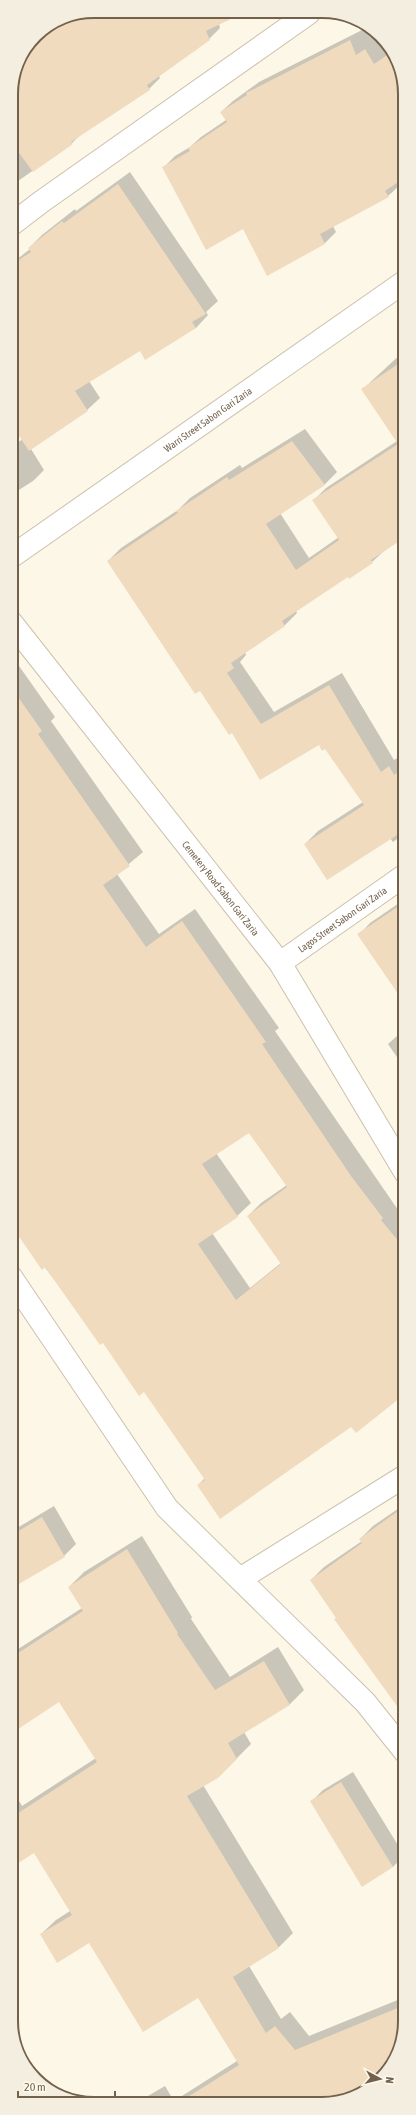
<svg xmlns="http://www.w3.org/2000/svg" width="416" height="2115" font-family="'Asap Condensed',sans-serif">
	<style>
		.shadow { fill: #0003; fill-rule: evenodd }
		.building { fill: #f0dbbe; fill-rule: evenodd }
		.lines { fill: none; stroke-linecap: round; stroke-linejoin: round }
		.minor-casing { stroke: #cdc0ad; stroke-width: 24 }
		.minor { stroke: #fff; stroke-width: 22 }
		.labels { text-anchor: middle; stroke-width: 3; stroke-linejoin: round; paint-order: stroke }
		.street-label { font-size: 10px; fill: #74614c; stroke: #fefaec }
		.rim { fill: none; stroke: #74614c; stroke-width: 2 }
	</style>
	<rect width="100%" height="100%" fill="#fcf7e6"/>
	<g class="shadow">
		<path d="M94 11 241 13 219 24 220 28 209 39 159 76 160 78 149 89 81 134 72 143 11 186V89Z"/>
		<path d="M366 28 384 39 404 83V177L398 181 400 185 388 196 333 226 336 232 325 243 268 274 243 228 164 167 175 156 190 147 201 137 226 120 221 112 233 101 259 82Z"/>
		<path d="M130 172 218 301 206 312 208 315 196 328 140 350 89 381 100 398 87 410 31 449 44 470 33 481 11 495V447L23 439 11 422V264L30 249 29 248 42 235 75 209 76 211Z"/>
		<path d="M404 351V537L385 550 372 562 348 575 296 611 297 613 284 626 245 652 246 655 240 662 274 712 342 673 394 760 402 755 404 759 405 833 393 842 390 838 305 844 318 831 363 802 326 748 319 744 233 731 108 561 121 548 178 510 190 498 240 465 242 468 305 429 337 472 324 485 280 513 309 558 339 537 314 500 326 488 397 441 363 389Z"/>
		<path d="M11 646 16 653 12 656 55 717 51 721 143 852 117 874 159 934 195 909 279 1028 275 1031 405 1220V1392L351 1426 198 1485 205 1478 144 1391 103 1342 11 1224ZM250 1131 287 1185 261 1203 248 1216 281 1263 250 1288 212 1233 237 1216 251 1203 216 1153Z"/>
		<path d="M405 899V1002L359 935 370 923Z"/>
		<path d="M405 1029V1065L403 1066 388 1044Z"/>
		<path d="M405 1504V1614L337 1617 311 1580 324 1567 362 1541 360 1539 373 1526Z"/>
		<path d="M54 1506 76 1544 64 1556 12 1587V1531Z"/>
		<path d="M142 1536 192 1617 191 1619 230 1677 278 1647 304 1690 290 1704 244 1732 251 1744 218 1777 203 1785 293 1933 279 1947 249 1966 281 2019 290 2012 309 2036 405 1997V2026L381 2080 333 2103H136L165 2086 174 2101 237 2061 199 1997 89 1942 41 1934 56 1920 70 1911 34 1851 12 1865V1789L22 1806 96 1758 59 1701 12 1732V1653L82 1608 69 1587 84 1572Z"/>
		<path d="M353 1772 404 1855 393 1867 312 1801 323 1790Z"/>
	</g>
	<g class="building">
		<path d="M94 11 243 13 206 31 210 40 147 85 150 90 71 142 73 144 33 172 11 142V89L17 62 35 35 62 17Z"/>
		<path d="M350 40 356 55 365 49 374 64 390 53 404 83V178L385 191 389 197 320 234 325 244 267 276 243 229 206 250 162 167 190 151 188 148 227 122 220 112 247 95 246 93Z"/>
		<path d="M118 184 206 314 192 322 196 328 145 360 140 351 75 391 88 411 29 451 11 424V265L31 252 28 248 62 221 64 223Z"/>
		<path d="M404 360V538L371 560 373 563 349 579 348 577 282 621 285 626 231 663 234 668 227 673 261 724 329 685 381 772 389 766 394 775 404 768 405 830 327 880 304 844 364 805 325 749 322 751 319 745 260 780 232 733 229 735 200 691 195 694 107 561 178 513 176 511 227 477 229 480 292 441 325 485 266 524 296 570 339 540 312 500 398 444 361 389Z"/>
		<path d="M11 687 42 731 38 734 130 866 103 885 146 947 182 921 266 1042 262 1044 351 1176 383 1218 381 1220 405 1249V1394L356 1433 351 1427 220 1519 197 1485 205 1480 144 1392 139 1396 103 1343 100 1345 45 1267 42 1270 11 1225ZM249 1133 287 1187 247 1216 281 1264 236 1300 198 1244 238 1217 202 1164Z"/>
		<path d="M405 902V1004L357 934Z"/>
		<path d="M405 1506V1717L334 1619 336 1618 310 1580 362 1543 359 1539Z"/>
		<path d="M42 1517 65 1557 12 1588V1535Z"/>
		<path d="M127 1549 178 1633 177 1634 215 1690 264 1661 290 1705 228 1743 237 1759 218 1778 187 1796 279 1948 233 1977 266 2033 275 2026 295 2050 405 2005V2026L399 2053 381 2080 333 2103H178L239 2065 198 1998 143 2032 89 1943 57 1963 40 1934 72 1915 34 1853 12 1867V1817L97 1762 59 1702 12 1733V1657L83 1611 68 1587Z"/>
		<path d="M341 1782 393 1867 362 1887 310 1801Z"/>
	</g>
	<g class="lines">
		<defs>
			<g id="minor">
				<path d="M11 225 41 202 309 13"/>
				<path id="s1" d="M11 557 404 282"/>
				<path id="s2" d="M11 622 280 963 405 1172"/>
				<path id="s3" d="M280 963 405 875"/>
				<path d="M11 1277 167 1508 365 1702 405 1752"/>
				<path d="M240 1579 405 1476"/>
			</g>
		</defs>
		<use href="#minor" class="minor-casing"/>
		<use href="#minor" class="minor"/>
	</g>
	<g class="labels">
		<g class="street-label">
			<text dy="4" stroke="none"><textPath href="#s1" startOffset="240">Warri Street Sabon Gari Zaria</textPath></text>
			<text dy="4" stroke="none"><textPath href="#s2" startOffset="339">Cemetery Road Sabon Gari Zaria</textPath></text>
			<text dy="4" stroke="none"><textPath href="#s3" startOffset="76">Lagos Street Sabon Gari Zaria</textPath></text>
		</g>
	</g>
	<path d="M0 0H416V2115H0ZM94 18H322A76 76 0 0 1 398 94V2021A76 76 0 0 1 322 2097H94A76 76 0 0 1 18 2021V94A76 76 0 0 1 94 18Z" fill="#f3eedf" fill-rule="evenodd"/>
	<path class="rim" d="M94 18H322A76 76 0 0 1 398 94V2021A76 76 0 0 1 322 2097H94A76 76 0 0 1 18 2021V94A76 76 0 0 1 94 18Z"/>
	<g transform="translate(380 2079) rotate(97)" stroke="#fefaec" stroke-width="3" paint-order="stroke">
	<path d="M0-3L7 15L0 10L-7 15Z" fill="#74614c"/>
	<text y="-6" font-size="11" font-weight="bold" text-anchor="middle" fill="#74614c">N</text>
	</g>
	<path d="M18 2091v6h97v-6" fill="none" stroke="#74614c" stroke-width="2"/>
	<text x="24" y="2091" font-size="12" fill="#74614c" stroke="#fefaec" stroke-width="3" paint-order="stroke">20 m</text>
</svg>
